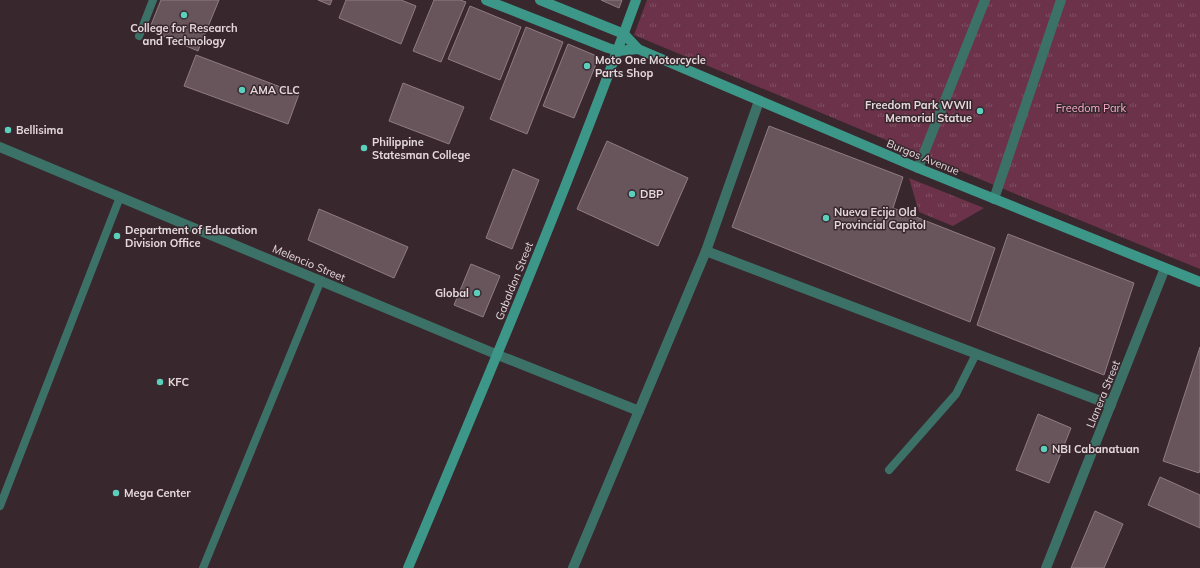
<svg xmlns="http://www.w3.org/2000/svg" width="1200" height="568" font-family="Mulish,sans-serif">
	<style>
		.park { fill: url(#park-tufts) }
		.building { fill: #68555b; stroke: #907b82 }
		.lines { fill: none; stroke-linecap: round; stroke-linejoin: round }
		.lane { stroke: #3c7168; stroke-width: 8 }
		.street { stroke: #3c7168; stroke-width: 10 }
		.secondary { stroke: #3c9789; stroke-width: 10 }
		.poi-dot { fill: #5bcebc; stroke: #38272d; stroke-width: 1.5 }
		.labels { text-anchor: middle; stroke-width: 3; stroke-linejoin: round; paint-order: stroke }
		.poi-label { font-size: 11px; font-weight: bold; fill: #e4d8dc; stroke: #38272d; text-anchor: start }
		.park-label { font-size: 11px; fill: #fbaec9; stroke: #38272d }
		.street-label { font-size: 11px; fill: #e4d8dc; stroke: #38272d }
	</style>
	<defs>
		<pattern id="park-tufts" width="24" height="20" patternUnits="userSpaceOnUse"><rect width="24" height="20" fill="#6b3249"/><path d="M3 7l-1-3M5 7V3M7 7l1-3M15 17l-1-3M17 17v-4M19 17l1-3" fill="none" stroke="#804f63"/></pattern>
	</defs>
	<rect width="100%" height="100%" fill="#38272d"/>
	<g class="park">
		<path d="M647 0H1200V269L1018 195 634 35Z"/>
		<path d="M909 178 984 208 953 226 919 212Z"/>
	</g>
	<g class="building">
		<path d="M161 0H219L198 51 149 30Z"/>
		<path d="M318 0H332L330 5Z"/>
		<path d="M346 0H401L416 6 401 44 339 18Z"/>
		<path d="M434 0H460L466 2 441 62 413 51Z"/>
		<path d="M601 0H622L619 8Z"/>
		<path d="M470 6 521 27 500 80 448 59Z"/>
		<path d="M526 27 563 42 527 134 490 119Z"/>
		<path d="M568 44 599 57 574 118 543 106Z"/>
		<path d="M196 55 299 94 288 124 184 86Z"/>
		<path d="M403 83 464 107 449 144 389 121Z"/>
		<path d="M769 126 903 177 893 208 995 248 970 322 732 227Z"/>
		<path d="M607 141 688 178 658 246 577 209Z"/>
		<path d="M513 169 539 180 512 249 486 238Z"/>
		<path d="M319 209 408 247 394 278 308 240Z"/>
		<path d="M1008 234 1134 283 1104 375 977 325Z"/>
		<path d="M471 264 500 276 483 317 454 305Z"/>
		<path d="M1200 347V469L1199 473 1163 461Z"/>
		<path d="M1038 414 1071 428 1049 483 1016 470Z"/>
		<path d="M1160 477 1200 495V528L1148 505Z"/>
		<path d="M1095 511 1123 524 1104 568H1071Z"/>
	</g>
	<g class="lines">
		<g class="lane">
			<path d="M139 36 153 0"/>
			<path d="M889 470 956 394 976 354"/>
			<path d="M0 506 120 197"/>
			<path d="M203 568 321 280"/>
		</g>
		<g class="street">
			<path d="M0 147 498 355 639 411"/>
			<path d="M918 168 985 0"/>
			<path d="M994 199 1061 0"/>
			<path d="M706 251 1111 405"/>
			<path d="M573 568 706 251 759 101"/>
			<path d="M1046 568 1163 273"/>
		</g>
		<g class="secondary">
			<path d="M486 0 608 48 618 51 638 49"/>
			<path d="M540 0 624 34 638 49 918 168 1200 282"/>
			<path d="M408 568C487 380 566 192 636 0"/>
		</g>
	</g>
	<g class="poi-dot">
		<circle cx="184" cy="15" r="4"/>
		<circle cx="587" cy="66" r="4"/>
		<circle cx="242" cy="90" r="4"/>
		<circle cx="980" cy="111" r="4"/>
		<circle cx="8" cy="130" r="4"/>
		<circle cx="364" cy="148" r="4"/>
		<circle cx="632" cy="194" r="4"/>
		<circle cx="826" cy="218" r="4"/>
		<circle cx="117" cy="236" r="4"/>
		<circle cx="477" cy="293" r="4"/>
		<circle cx="160" cy="382" r="4"/>
		<circle cx="1044" cy="449" r="4"/>
		<circle cx="116" cy="493" r="4"/>
	</g>
	<g class="labels">
		<g class="poi-label">
			<text x="184" y="32" text-anchor="middle">College for Research<tspan x="184" dy="13">and Technology</tspan></text>
			<text x="595" y="64">Moto One Motorcycle<tspan x="595" dy="13">Parts Shop</tspan></text>
			<text x="250" y="94">AMA CLC</text>
			<text x="972" y="109" text-anchor="end">Freedom Park WWII<tspan x="972" dy="13">Memorial Statue</tspan></text>
			<text x="16" y="134">Bellisima</text>
			<text x="372" y="146">Philippine<tspan x="372" dy="13">Statesman College</tspan></text>
			<text x="640" y="198">DBP</text>
			<text x="834" y="216">Nueva Ecija Old<tspan x="834" dy="13">Provincial Capitol</tspan></text>
			<text x="125" y="234">Department of Education<tspan x="125" dy="13">Division Office</tspan></text>
			<text x="469" y="297" text-anchor="end">Global</text>
			<text x="168" y="386">KFC</text>
			<text x="1052" y="453">NBI Cabanatuan</text>
			<text x="124" y="497">Mega Center</text>
		</g>
		<g class="park-label">
			<text x="1091" y="112">Freedom Park</text>
		</g>
		<g class="street-label">
			<text transform="translate(923 157) rotate(22)" y="4">Burgos Avenue</text>
			<text transform="translate(309 263) rotate(23)" y="4">Melencio Street</text>
			<text transform="translate(514 281) rotate(-68)" y="4">Gabaldon Street</text>
			<text transform="translate(1103 394) rotate(-68)" y="4">Llanera Street</text>
		</g>
	</g>
</svg>
